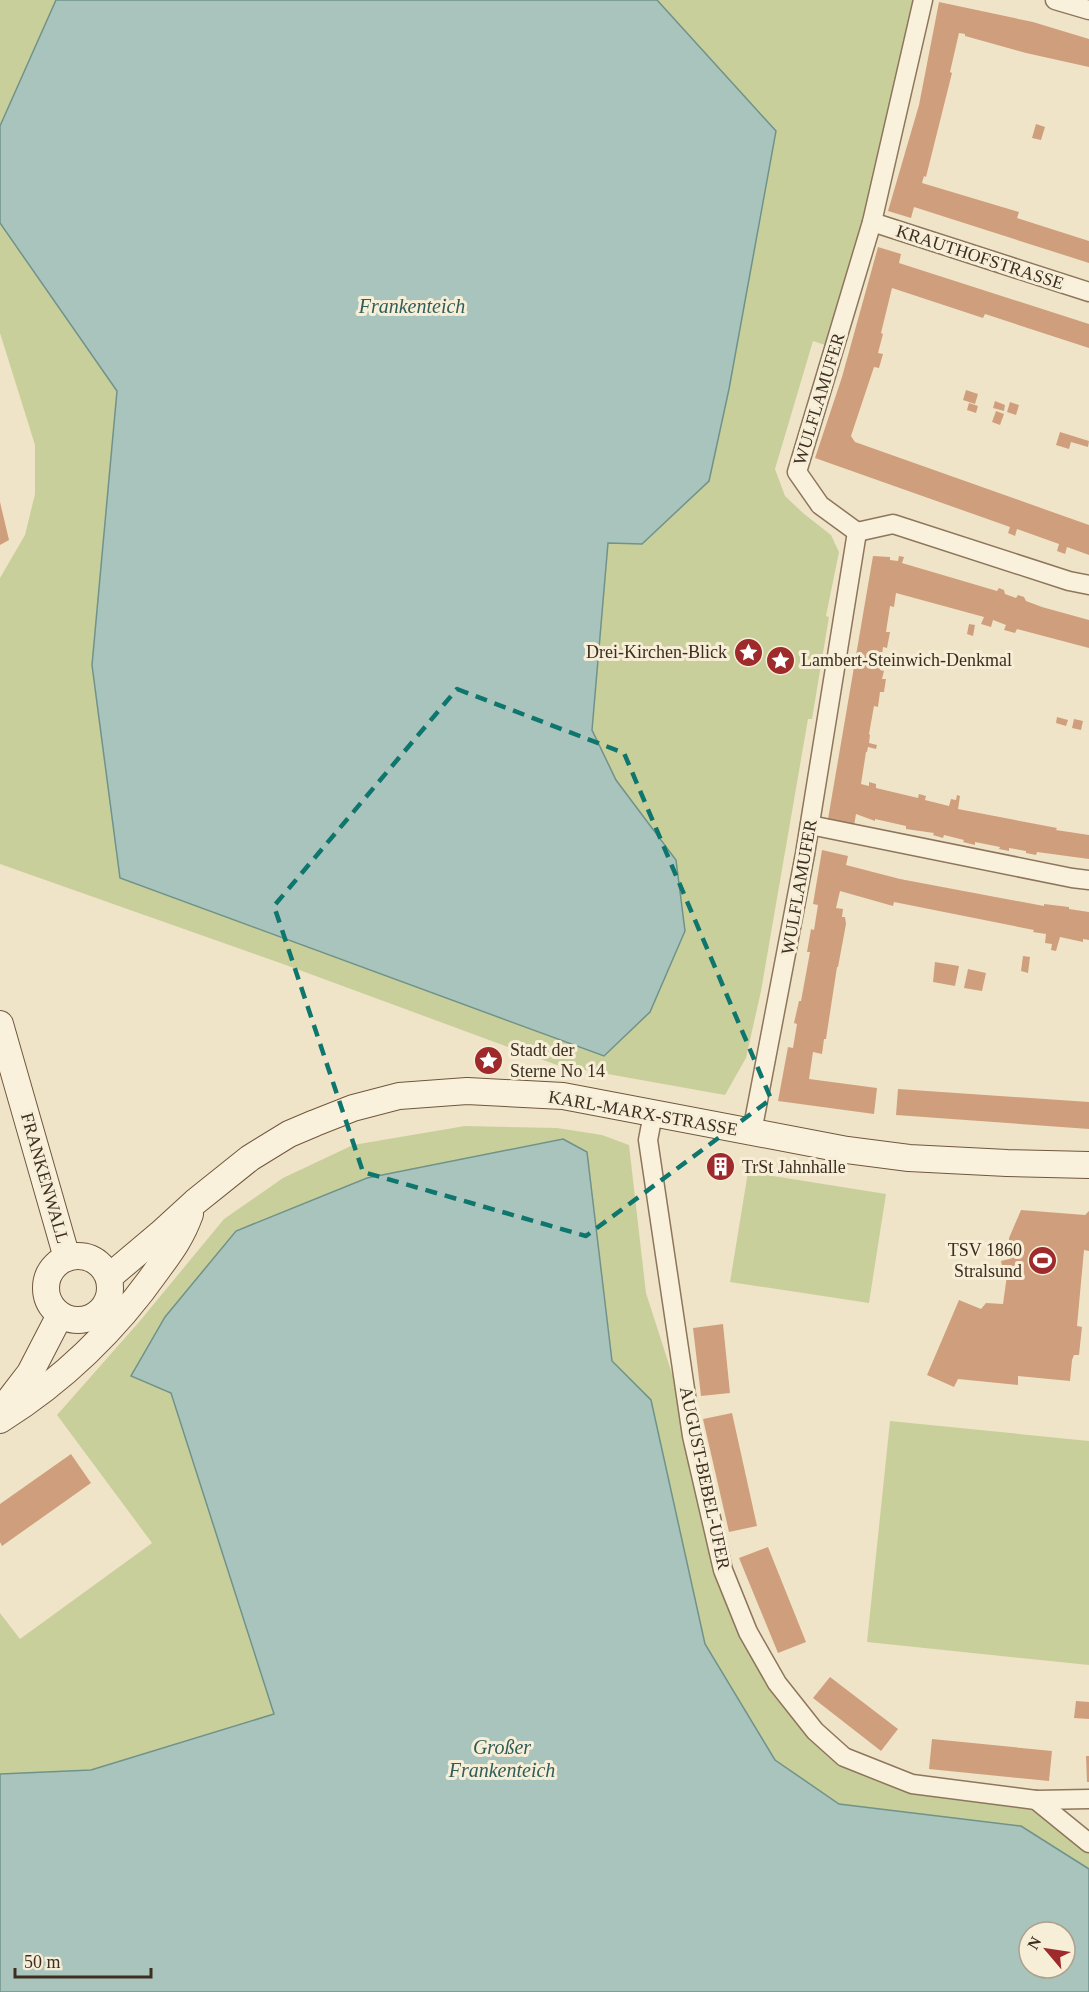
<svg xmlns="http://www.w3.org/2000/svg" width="1089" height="1992" font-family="'Times New Roman',serif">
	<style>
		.green { fill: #c9cf9b }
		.water { fill: #a9c4bc; stroke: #6f938a; stroke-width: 1.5; fill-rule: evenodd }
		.building { fill: #cf9f7d }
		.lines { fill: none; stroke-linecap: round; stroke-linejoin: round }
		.street-casing { stroke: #8d765c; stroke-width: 21 }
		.secondary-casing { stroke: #6f573f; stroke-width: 28 }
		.street { stroke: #faf1dc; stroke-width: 18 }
		.secondary { stroke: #faf1dc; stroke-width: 26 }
		.marked { fill: none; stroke: #0f766e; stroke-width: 4.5; stroke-dasharray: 12 8; stroke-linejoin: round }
		.labels { text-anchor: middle; stroke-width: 6; stroke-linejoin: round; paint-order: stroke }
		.street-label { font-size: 18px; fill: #3d2e20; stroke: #f7eed8 }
		.poi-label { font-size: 18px; fill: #3d2e20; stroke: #f7eed8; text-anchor: start }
		.water-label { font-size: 20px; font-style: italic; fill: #2f5d5a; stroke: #f7eed8 }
	</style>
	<rect width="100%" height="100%" fill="#f0e4c8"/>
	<g class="green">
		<path d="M0 0H56L0 126Z"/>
		<path d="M657 0H919L873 216 828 346 813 341 775 469 785 496 803 513 831 535 839 552 826 616 829 617 812 719H808L761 991 746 1058 725 1095 557 1065 283 964 0 864V578L25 535 35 494V445L0 333V223L117 391 92 665 676 860 616 780 592 730 608 542 776 131Z"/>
		<path d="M465 1126 557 1128 602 1135 629 1145 646 1293 692 1436 723 1570 815 1731 912 1784 1036 1800 1089 1843V1869L1021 1826 839 1804 775 1760 705 1644 651 1400 612 1361 587 1152 132 1375 171 1392 274 1714 91 1770 0 1774V1613L20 1639 152 1543 57 1415 139 1322 224 1219 283 1178 353 1145Z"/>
		<path d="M748 1172 886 1194 869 1303 730 1282Z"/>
		<path d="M890 1421 1089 1441V1665L867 1642Z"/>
	</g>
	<g class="water">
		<path d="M56 0H657L776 131 729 389 709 481 642 544 608 543 592 730 616 780 676 860 685 931 650 1012 604 1056 120 878 92 665 117 391 0 223V126Z"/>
		<path d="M563 1139 587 1152 612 1361 651 1400 705 1644 775 1760 839 1804 1021 1826 1089 1869V1992H0V1774L91 1770 274 1714 171 1393 131 1376 165 1317 236 1231 367 1178ZM1029 1932H1065V1968H1029Z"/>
	</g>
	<g class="building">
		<path d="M939 2 1033 22 1089 39V67L1026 53 965 36V34L959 33 950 72 952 73 926 177 924 176 922 183 1019 212 1017 218 1089 241V263L914 207 911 218 888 211 919 105Z"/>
		<path d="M1036 124 1045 127 1041 140 1032 138Z"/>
		<path d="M878 247 901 254 899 263 1089 324V348L985 314 983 318 892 288 881 333 883 334 878 353 883 354 879 368 874 367 851 436 855 442 1089 525V555L1067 547 1065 554 1057 551 1059 544 1017 529 1015 536 1008 533 1010 527 815 458 842 377Z"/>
		<path d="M966 390 978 394 975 404 963 400Z"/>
		<path d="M995 401 1005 405 1004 411 993 408Z"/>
		<path d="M1010 402 1019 405 1016 415 1007 412Z"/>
		<path d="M969 403 978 406 976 413 967 410Z"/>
		<path d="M996 411 1004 414 1000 425 992 422Z"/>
		<path d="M1060 432 1089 441 1088 447 1071 442 1069 449 1056 445Z"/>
		<path d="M0 502 9 540 0 545Z"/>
		<path d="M873 556 890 557V560L898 561 899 556 904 557 902 563 997 591 999 588 1004 590 1005 594 1016 598 1018 595 1024 597 1026 601 1042 607 1089 620V648L1017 629 1015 633 1004 630 1006 625 993 620 991 627 981 624 984 617 896 593 894 607 890 606 886 632H890L887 648 883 647 880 670 884 671 882 679H886L884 692H880L878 707 874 706 869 734 870 735 869 743 877 745 876 749 868 747 867 752H866L861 784 869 786V782L876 784V788L918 798 919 794 926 796 925 800 949 806 951 799 956 800 957 795 960 796 958 809 1057 828 1056 830 1089 835V859L1037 852 1036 855 1026 853V851L1009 848V851L999 849 1000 847 975 842V845L963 842 964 840 944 835 943 838 933 835 934 833 906 829V826L875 819V821L856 814 854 826 828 819Z"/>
		<path d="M969 624 975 625 973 636 967 634Z"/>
		<path d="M1057 717 1068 720 1066 726 1056 723Z"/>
		<path d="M1074 719 1083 721 1081 730 1072 728Z"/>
		<path d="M822 850 848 856 846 865 900 879 1044 906V904L1069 907V909L1089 912V940L1083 939V942L1060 937 1056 951 1051 950 1052 944 1045 943 1046 934 1033 932 1034 930 894 902 893 906 840 891 836 908 843 909 842 917H845L846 924 838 967H837L826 1039H824L822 1054 813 1052 809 1079 877 1088 874 1114 778 1101 788 1047 793 1048 797 1024 794 1023 799 1001H801L810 952H807L811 929 814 930 818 905 813 904Z"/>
		<path d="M1023 956 1030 957 1028 973 1021 971Z"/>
		<path d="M935 962 959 966 955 986 933 982Z"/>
		<path d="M968 969 986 973 982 991 964 988Z"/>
		<path d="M898 1089 1089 1102V1129L896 1115Z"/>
		<path d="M1021 1210 1085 1215 1089 1211V1251L1084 1250 1077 1326 1082 1327 1079 1355H1074L1072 1360 1070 1381 1018 1376V1385L958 1379 954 1387 927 1375 959 1300 981 1309 986 1303 1003 1304 1008 1268 1002 1266 1001 1261 1009 1259V1238Z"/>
		<path d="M723 1324 730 1393 701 1396 693 1328Z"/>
		<path d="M732 1413 757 1526 729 1532 703 1419Z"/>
		<path d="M71 1454 91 1483 2 1546 0 1542V1504Z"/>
		<path d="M768 1547 806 1642 778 1653 739 1558Z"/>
		<path d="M830 1677 898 1729 881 1751 813 1698Z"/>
		<path d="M1076 1701 1089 1702V1719L1074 1718Z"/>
		<path d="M932 1739 1052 1751 1049 1781 929 1769Z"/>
		<path d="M1086 1756H1089V1782H1087Z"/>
	</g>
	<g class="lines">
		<defs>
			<g id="street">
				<path d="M1055 0 1089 10"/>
				<path d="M872 222 1089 292"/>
				<path d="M857 532 893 524 1069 581 1089 585"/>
				<path d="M810 825 1072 878 1089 880"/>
				<path d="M653 1114 648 1140 692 1436 723 1570 748 1632 777 1683 815 1731 844 1757 912 1784 1036 1800 1089 1843"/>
				<path d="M752 1132 805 854 857 532 820 505 797 472 872 222 923 0"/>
				<path d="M1036 1800 1089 1799"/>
			</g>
			<g id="secondary">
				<path d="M0 1024 67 1258"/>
				<circle cx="78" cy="1288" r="32"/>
				<path d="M109 1277 160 1234 195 1202 250 1158 289 1134 315 1123 353 1108 399 1096 467 1091 563 1096 847 1150 909 1158 1007 1163 1089 1165"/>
				<path d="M0 1412 30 1373 60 1315"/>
				<path d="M0 1420C62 1381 116 1329 158 1269 172 1250 182 1236 190 1214"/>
			</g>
		</defs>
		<use href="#street" class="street-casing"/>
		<use href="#secondary" class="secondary-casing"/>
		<use href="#street" class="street"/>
		<use href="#secondary" class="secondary"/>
	</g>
	<path class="marked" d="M457 689 624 753 771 1099 586 1236 363 1172 274 906Z"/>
	<defs>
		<symbol id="sight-disc" viewBox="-11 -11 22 22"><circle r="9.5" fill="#9e2a2b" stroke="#f7eed8"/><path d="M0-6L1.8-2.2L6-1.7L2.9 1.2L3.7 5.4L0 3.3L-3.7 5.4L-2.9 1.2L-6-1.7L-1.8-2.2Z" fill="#fff"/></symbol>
		<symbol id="building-disc" viewBox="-11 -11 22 22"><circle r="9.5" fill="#9e2a2b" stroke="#f7eed8"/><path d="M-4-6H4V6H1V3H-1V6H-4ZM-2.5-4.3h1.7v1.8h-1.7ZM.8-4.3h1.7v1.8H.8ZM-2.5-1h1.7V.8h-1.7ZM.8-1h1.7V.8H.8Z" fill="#fff"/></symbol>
		<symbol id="stadium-disc" viewBox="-11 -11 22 22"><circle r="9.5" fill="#9e2a2b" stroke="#f7eed8"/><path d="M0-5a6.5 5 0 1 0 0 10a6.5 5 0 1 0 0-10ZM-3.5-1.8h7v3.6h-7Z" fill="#fff"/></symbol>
	</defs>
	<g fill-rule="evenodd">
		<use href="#sight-disc" x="732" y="636" width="33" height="33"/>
		<use href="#sight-disc" x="764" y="644" width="33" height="33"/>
		<use href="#sight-disc" x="472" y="1044" width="33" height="33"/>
		<use href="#building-disc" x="704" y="1150" width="33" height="33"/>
		<use href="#stadium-disc" x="1026" y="1244" width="33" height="33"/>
	</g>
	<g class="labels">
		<g class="street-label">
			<text transform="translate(980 257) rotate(18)" y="6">KRAUTHOFSTRASSE</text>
			<text transform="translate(819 399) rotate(-73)" y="6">WULFLAMUFER</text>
			<text transform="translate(799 887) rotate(-80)" y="6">WULFLAMUFER</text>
			<text transform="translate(643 1113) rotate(10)" y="6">KARL-MARX-STRASSE</text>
			<text transform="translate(45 1178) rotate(74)" y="6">FRANKENWALL</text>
			<text transform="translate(705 1478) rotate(78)" y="6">AUGUST-BEBEL-UFER</text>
		</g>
		<g class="poi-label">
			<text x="727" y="658" text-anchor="end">Drei-Kirchen-Blick</text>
			<text x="801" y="666">Lambert-Steinwich-Denkmal</text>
			<text x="510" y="1056">Stadt der<tspan x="510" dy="21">Sterne No 14</tspan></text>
			<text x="742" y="1173">TrSt Jahnhalle</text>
			<text x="1022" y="1256" text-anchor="end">TSV 1860<tspan x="1022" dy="21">Stralsund</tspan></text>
		</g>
		<g class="water-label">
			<text x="412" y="313">Frankenteich</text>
			<text x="502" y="1754">Großer<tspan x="502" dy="23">Frankenteich</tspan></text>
		</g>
	</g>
	<g transform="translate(1047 1950) rotate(299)"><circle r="28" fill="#f7eed8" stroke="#ada18e" stroke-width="1.5"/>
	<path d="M0-4.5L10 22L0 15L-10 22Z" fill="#9e2a2b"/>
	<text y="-9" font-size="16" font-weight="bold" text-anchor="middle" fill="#3d2e20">N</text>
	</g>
	<path d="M15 1968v9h136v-9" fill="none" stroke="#3d2e20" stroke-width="3"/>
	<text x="24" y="1968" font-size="18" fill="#3d2e20" stroke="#f7eed8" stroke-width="4.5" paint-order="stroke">50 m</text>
</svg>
